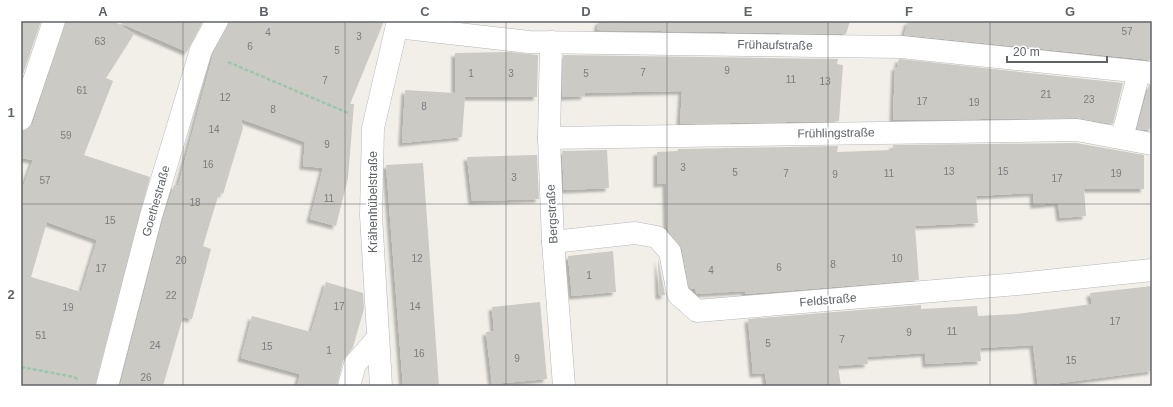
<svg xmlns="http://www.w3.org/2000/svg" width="1173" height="407" font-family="Arial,sans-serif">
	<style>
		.building { fill: #cccac5; fill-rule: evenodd; filter: url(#shadow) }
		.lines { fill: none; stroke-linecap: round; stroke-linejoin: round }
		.minor-casing { stroke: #b5b8bc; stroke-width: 23 }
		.path { stroke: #9cc7a9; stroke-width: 2.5; stroke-dasharray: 4 2; stroke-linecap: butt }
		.minor { stroke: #fff; stroke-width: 22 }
		.grid { fill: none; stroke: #5f6368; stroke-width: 1; stroke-opacity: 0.55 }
		.labels { text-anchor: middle; stroke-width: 3.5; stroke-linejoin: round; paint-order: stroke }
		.number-label { font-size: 10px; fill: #7a7d7f }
		.street-label { font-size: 12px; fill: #5f6368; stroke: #fff }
		.neatline { fill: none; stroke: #5f6368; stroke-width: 1.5 }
		.grid-label { font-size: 13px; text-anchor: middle; font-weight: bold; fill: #5f6368 }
	</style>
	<defs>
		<filter id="shadow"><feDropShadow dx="-3.5" dy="3.5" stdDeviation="1" flood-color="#0004"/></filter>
	</defs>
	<rect width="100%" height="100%" fill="#f1efe8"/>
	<g class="building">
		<path d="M21 21H41L21 80Z"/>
		<path d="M66 21H114L134 34 106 78 113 81 84 155 150 177 95 386H21V192L33 160 21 158V131L29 129 33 123ZM47 222 97 240 81 292 31 277Z"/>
		<path d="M116 21H203L187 52Z"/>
		<path d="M229 21H384L350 104H354L348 178 336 226 310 219 323 168 303 166 305 142 241 119 243 128 223 194 219 193 203 246 211 249 192 319 183 317 163 386H120L163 219 174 185 178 186 213 55Z"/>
		<path d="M599 21H850L846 34 597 30Z"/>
		<path d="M908 21H1152V60L904 35Z"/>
		<path d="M510 52 538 55 537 97H465L462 137 402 143 405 90 455 93V53Z"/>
		<path d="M563 55 838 59 837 64 843 65 839 121 680 124 682 91 584 93 585 96 562 97Z"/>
		<path d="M899 59H900L1123 83 1113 124 1077 118 893 120 895 67H897Z"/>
		<path d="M1149 85H1152V128L1144 130 1137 129Z"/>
		<path d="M1076 143 1144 155V189H1084L1086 216 1060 218 1058 203 1034 205 1033 193 976 196 978 223 915 226 919 280 745 294V291L697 294 695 289 689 288 682 249 667 229 666 183 657 184V152L678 151V149L838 146 837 152 892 150 893 145Z"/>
		<path d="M607 150 609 188 564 190 562 151Z"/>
		<path d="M537 155 539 199 472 201 467 157Z"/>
		<path d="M423 163 439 386H403L386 165Z"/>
		<path d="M613 251 616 292 572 296 568 256Z"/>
		<path d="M658 258 665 295 659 296Z"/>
		<path d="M326 282 363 293 364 309 353 347 343 361 337 386H297L300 374 241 358 252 316 311 332Z"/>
		<path d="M1152 286V371L1038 386 1033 345 980 348 981 361 926 364 925 353 867 357 868 364 838 366 841 386H767L765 373 753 374 748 319 921 305V309L977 306 978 316 1017 314 1092 304 1090 293Z"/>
		<path d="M540 302 547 379 492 384 486 332 494 331 492 307Z"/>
	</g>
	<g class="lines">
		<defs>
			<g id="minor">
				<path d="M397 27 529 42 901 47 1152 73"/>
				<path d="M551 42 549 138 553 242 564 386"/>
				<path d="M21 119 54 21"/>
				<path d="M549 138 1077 130 1152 144"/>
				<path d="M1122 138 1139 72"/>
				<path d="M553 242 635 233 657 237 670 252 678 294 697 311 1018 284 1152 270"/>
				<path d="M107 386 151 216 201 50 217 21"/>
				<path d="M349 386 355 364 377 339"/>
				<path d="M381 386 371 215 373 128 398 21"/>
			</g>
		</defs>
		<use href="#minor" class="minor-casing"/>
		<g class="path">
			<path d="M228 62 348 113"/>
			<path d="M21 367 74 377 79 380"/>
		</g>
		<use href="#minor" class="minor"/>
	</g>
	<path class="grid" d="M183 21V386M345 21V386M506 21V386M667 21V386M828 21V386M990 21V386M21 204H1152"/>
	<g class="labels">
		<g class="number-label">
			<text x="1127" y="35">57</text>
			<text x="268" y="36">4</text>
			<text x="359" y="40">3</text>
			<text x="100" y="45">63</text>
			<text x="250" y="50">6</text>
			<text x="337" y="54">5</text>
			<text x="727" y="74">9</text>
			<text x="643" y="76">7</text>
			<text x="471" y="77">1</text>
			<text x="511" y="77">3</text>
			<text x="586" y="77">5</text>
			<text x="791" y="83">11</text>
			<text x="325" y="84">7</text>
			<text x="825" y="85">13</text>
			<text x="82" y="94">61</text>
			<text x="1046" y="98">21</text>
			<text x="225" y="101">12</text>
			<text x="1089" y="103">23</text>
			<text x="922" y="105">17</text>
			<text x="974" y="106">19</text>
			<text x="424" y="110">8</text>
			<text x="273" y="113">8</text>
			<text x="214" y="133">14</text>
			<text x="66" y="139">59</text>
			<text x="327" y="148">9</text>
			<text x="208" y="168">16</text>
			<text x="683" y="171">3</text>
			<text x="949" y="175">13</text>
			<text x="1003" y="175">15</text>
			<text x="735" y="176">5</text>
			<text x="786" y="177">7</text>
			<text x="889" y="177">11</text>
			<text x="1116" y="177">19</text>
			<text x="835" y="178">9</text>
			<text x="514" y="181">3</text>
			<text x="1057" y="182">17</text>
			<text x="45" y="184">57</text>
			<text x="329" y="202">11</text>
			<text x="195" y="206">18</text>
			<text x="110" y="224">15</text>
			<text x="417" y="262">12</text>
			<text x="897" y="262">10</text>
			<text x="181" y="264">20</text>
			<text x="833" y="268">8</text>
			<text x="779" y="271">6</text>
			<text x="101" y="272">17</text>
			<text x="711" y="274">4</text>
			<text x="589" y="279">1</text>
			<text x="171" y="299">22</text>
			<text x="339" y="310">17</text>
			<text x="415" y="310">14</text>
			<text x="68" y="311">19</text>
			<text x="1115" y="325">17</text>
			<text x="952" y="335">11</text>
			<text x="909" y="336">9</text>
			<text x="41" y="339">51</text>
			<text x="842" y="343">7</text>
			<text x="768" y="347">5</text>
			<text x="155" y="349">24</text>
			<text x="267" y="350">15</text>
			<text x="329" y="354">1</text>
			<text x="419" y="357">16</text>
			<text x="517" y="362">9</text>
			<text x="1071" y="364">15</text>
			<text x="146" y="381">26</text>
		</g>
		<g class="street-label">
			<text transform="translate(775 45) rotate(1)" y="4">Frühaufstraße</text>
			<text transform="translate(836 133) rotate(-1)" y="4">Frühlingstraße</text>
			<text transform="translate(156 201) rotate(-74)" y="4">Goethestraße</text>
			<text transform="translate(373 202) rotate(-90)" y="4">Krähenhübelstraße</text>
			<text transform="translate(552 214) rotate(-93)" y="4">Bergstraße</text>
			<text transform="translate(828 300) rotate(-5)" y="4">Feldstraße</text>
		</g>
	</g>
	<rect width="1173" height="407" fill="none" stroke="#ffffff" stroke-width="44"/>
	<path d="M1007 56v6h100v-6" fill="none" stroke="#5f6368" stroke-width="2"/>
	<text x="1013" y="56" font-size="12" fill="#5f6368" stroke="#ffffff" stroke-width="3" paint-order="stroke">20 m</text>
	<rect x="22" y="22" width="1129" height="363" class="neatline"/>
	<g class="grid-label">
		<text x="103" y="16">A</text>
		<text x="264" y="16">B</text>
		<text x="425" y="16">C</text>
		<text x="586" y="16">D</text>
		<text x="748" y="16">E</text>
		<text x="909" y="16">F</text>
		<text x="1070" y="16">G</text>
		<text x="11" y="117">1</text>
		<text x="11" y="299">2</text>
	</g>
</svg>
